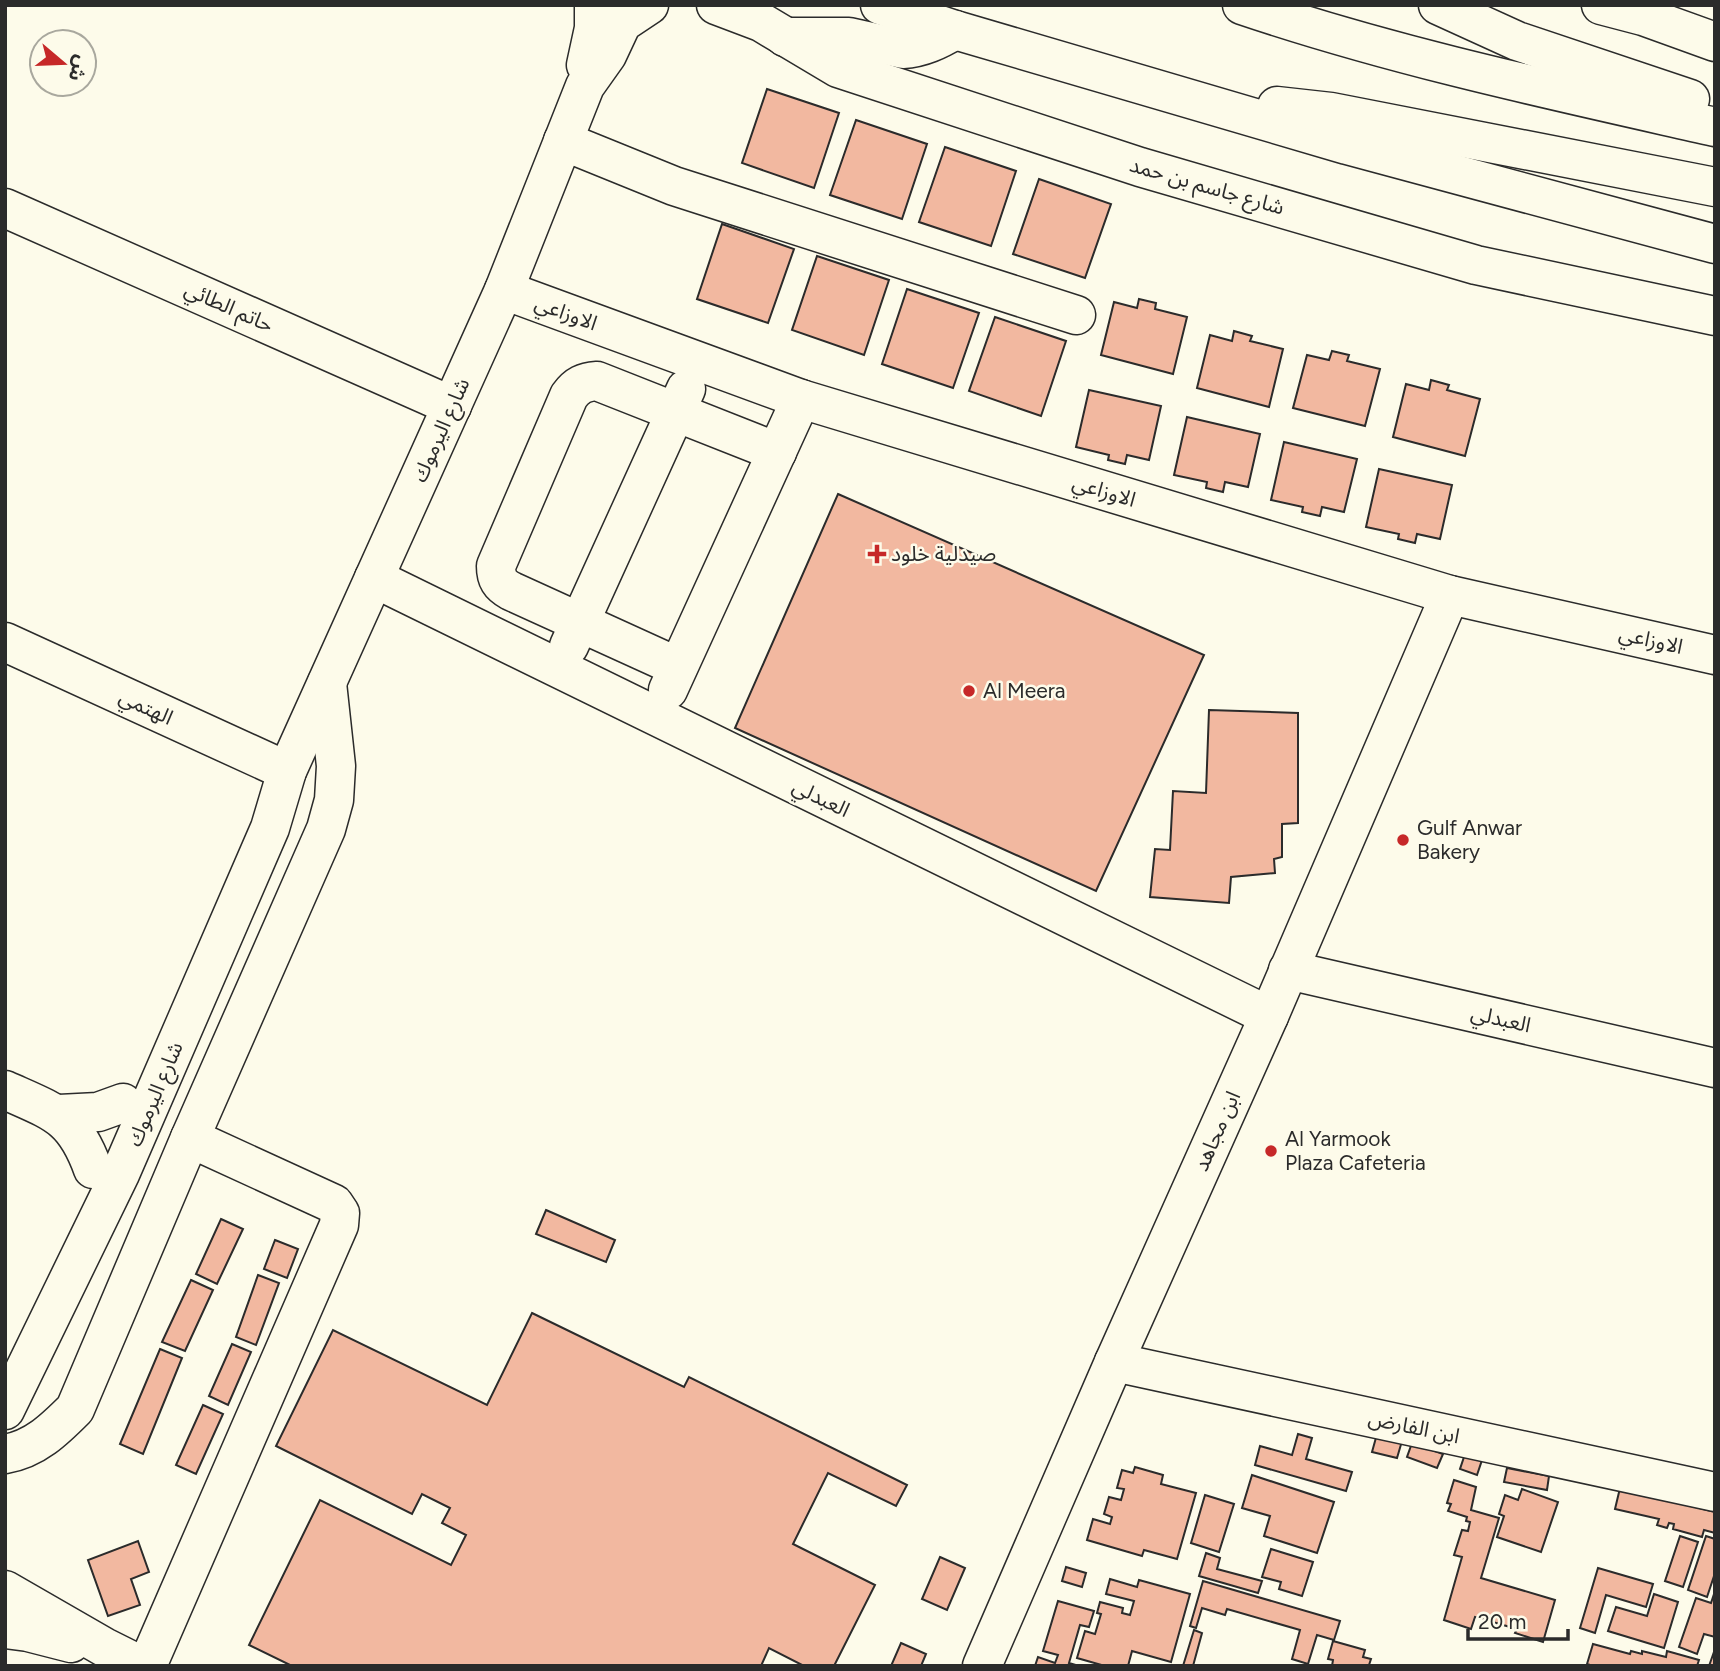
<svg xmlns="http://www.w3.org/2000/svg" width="1720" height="1671" font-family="Figtree,'Noto Sans Arabic',sans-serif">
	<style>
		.building { fill: #f2b8a0; stroke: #2b2b2b; stroke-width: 2 }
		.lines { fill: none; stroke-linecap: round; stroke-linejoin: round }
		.minor-casing { stroke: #2b2b2b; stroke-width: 41 }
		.major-casing { stroke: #2b2b2b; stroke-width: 41 }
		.minor { stroke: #fdfbea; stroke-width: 38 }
		.major { stroke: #fdfbea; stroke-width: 38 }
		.poi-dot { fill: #c62828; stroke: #fdfbea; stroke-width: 2.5 }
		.labels { text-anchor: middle; stroke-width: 5; stroke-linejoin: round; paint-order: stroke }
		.street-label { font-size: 21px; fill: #2b2b2b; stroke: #fdfbea }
		.poi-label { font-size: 21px; fill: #2b2b2b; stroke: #fdfbea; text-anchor: start }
	</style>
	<rect width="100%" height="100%" fill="#fdfbea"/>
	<g class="building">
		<path d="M767 89 839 113 814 188 742 163Z"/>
		<path d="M856 120 927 144 902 219 830 195Z"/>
		<path d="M945 147 1016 171 991 246 919 222Z"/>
		<path d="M1039 179 1111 204 1085 278 1013 254Z"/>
		<path d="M722 224 794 249 768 323 697 299Z"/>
		<path d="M817 256 889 280 864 355 792 330Z"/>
		<path d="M907 289 979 313 953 388 882 364Z"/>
		<path d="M1139 299 1156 303 1155 309 1187 317 1173 374 1101 355 1114 302 1137 308Z"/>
		<path d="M995 317 1066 341 1041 416 969 391Z"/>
		<path d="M1234 331 1252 336 1250 341 1283 349 1269 407 1197 388 1210 335 1232 341Z"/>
		<path d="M1332 351 1349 355 1347 361 1380 369 1365 426 1293 408 1307 355 1329 360Z"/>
		<path d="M1431 380 1449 385 1447 390 1480 399 1465 456 1393 437 1406 384 1429 390Z"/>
		<path d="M1089 390 1161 406 1149 460 1127 455 1125 464 1108 460 1109 455 1076 447Z"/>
		<path d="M1187 417 1260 434 1248 487 1225 482 1223 492 1206 488 1207 482 1174 475Z"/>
		<path d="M1284 442 1357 459 1344 512 1322 507 1320 516 1302 512 1303 507 1271 500Z"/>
		<path d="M1379 469 1452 485 1440 539 1417 534 1415 543 1398 539 1399 534 1366 527Z"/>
		<path d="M838 494 1204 655 1096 891 735 728Z"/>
		<path d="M1209 710 1298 713V823L1282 824V857L1274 859 1275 873 1231 877 1229 903 1150 897 1155 849 1170 850 1173 791 1206 793Z"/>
		<path d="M546 1210 615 1240 606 1262 536 1234Z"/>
		<path d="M221 1219 243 1229 217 1284 196 1274Z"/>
		<path d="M275 1240 298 1249 287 1278 264 1269Z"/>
		<path d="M258 1275 279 1283 256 1345 236 1337Z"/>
		<path d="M191 1280 213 1290 185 1351 162 1342Z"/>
		<path d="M532 1313 684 1387 689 1377 907 1485 896 1506 828 1473 793 1544 875 1585 834 1666H804L769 1648 761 1666H292L249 1645 320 1500 451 1565 466 1535 442 1523 450 1508 422 1494 412 1514 276 1446 333 1330 487 1405Z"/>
		<path d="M232 1344 251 1352 228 1405 209 1396Z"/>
		<path d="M160 1349 182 1358 143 1454 120 1444Z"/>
		<path d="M203 1405 223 1414 196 1474 176 1465Z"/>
		<path d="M1298 1434 1312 1438 1306 1459 1352 1472 1346 1491 1255 1465 1260 1446 1292 1455Z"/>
		<path d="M1377 1434 1402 1441 1397 1458 1372 1452Z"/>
		<path d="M1412 1443 1443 1454 1437 1468 1407 1457Z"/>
		<path d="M1465 1454 1482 1460 1477 1475 1460 1469Z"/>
		<path d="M1135 1467 1163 1475 1161 1484 1196 1493 1177 1559 1144 1550 1142 1556 1087 1540 1093 1519 1110 1524 1112 1517 1104 1514 1109 1497 1121 1500 1124 1489 1117 1488 1122 1470 1133 1473Z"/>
		<path d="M1507 1468 1549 1476 1547 1490 1504 1482Z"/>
		<path d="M1252 1475 1334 1502 1317 1553 1264 1536 1270 1516 1242 1508Z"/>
		<path d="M1454 1480 1476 1487 1471 1510 1499 1518 1481 1578 1555 1600 1543 1642 1515 1633 1517 1629 1475 1617 1471 1629 1444 1620 1462 1557 1454 1555 1462 1530 1468 1531 1470 1522 1466 1521 1467 1517 1448 1511 1451 1504 1447 1503Z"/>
		<path d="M1620 1488 1715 1512V1533L1704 1530 1702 1537 1673 1529 1674 1524 1669 1523 1667 1528 1657 1525 1659 1519 1615 1509Z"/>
		<path d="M1522 1489 1558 1502 1541 1552 1497 1537 1504 1516 1499 1514 1505 1495 1518 1500Z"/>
		<path d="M1205 1495 1234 1504 1219 1552 1191 1543Z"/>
		<path d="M1680 1536 1698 1542 1683 1587 1665 1581Z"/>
		<path d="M1706 1536 1715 1539V1573L1707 1597 1688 1590Z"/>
		<path d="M138 1541 149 1572 131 1579 140 1605 108 1616 88 1560Z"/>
		<path d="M1271 1549 1313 1562 1302 1596 1279 1589 1281 1582 1262 1577Z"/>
		<path d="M1206 1553 1220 1558 1217 1569 1262 1581 1258 1593 1199 1576Z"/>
		<path d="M940 1557 965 1568 947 1610 922 1599Z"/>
		<path d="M1066 1567 1086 1573 1082 1587 1062 1581Z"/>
		<path d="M1598 1568 1653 1584 1646 1607 1606 1595 1595 1633 1580 1628Z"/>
		<path d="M1110 1579 1137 1587 1139 1580 1190 1594 1171 1662 1132 1651 1128 1666H1105L1077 1658 1085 1631 1095 1634 1101 1614 1097 1613 1100 1602 1123 1608 1122 1613 1130 1615 1134 1601 1106 1594Z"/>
		<path d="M1203 1581 1340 1621 1334 1640 1317 1635 1308 1664 1292 1659 1300 1630 1227 1609 1225 1615 1202 1608 1196 1628 1190 1626Z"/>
		<path d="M1654 1594 1678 1602 1664 1648 1608 1631 1616 1607 1647 1616Z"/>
		<path d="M1714 1594 1715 1637 1704 1634 1697 1654 1679 1647 1696 1598 1711 1603Z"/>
		<path d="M1058 1601 1094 1611 1089 1627 1080 1625 1069 1663 1079 1666H1035L1038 1657 1055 1663 1058 1655 1043 1651Z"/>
		<path d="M1194 1630 1202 1633 1193 1666H1183Z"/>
		<path d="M1333 1641 1365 1650 1363 1657 1371 1659 1369 1665 1373 1666H1332L1333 1660 1328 1659Z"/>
		<path d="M901 1643 926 1654 921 1666H891Z"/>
		<path d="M1593 1644 1630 1654 1631 1651 1642 1654V1651L1666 1657 1667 1651 1699 1660 1697 1666H1593L1587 1664Z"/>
		<path d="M1715 1649V1666H1709Z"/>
	</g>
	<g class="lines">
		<defs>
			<g id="minor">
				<path d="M716 5 761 22 838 68 1140 167 1476 265 1715 316"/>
				<path d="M1601 5 1643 16 1715 42"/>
				<path d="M586 65 594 28V5"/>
				<path d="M563 141 674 186 1076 315"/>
				<path d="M5 208 452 406"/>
				<path d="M504 290 801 399 1450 595 1715 655"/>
				<path d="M374 578 1269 1016"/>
				<path d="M5 642 287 771"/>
				<path d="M569 646 686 389"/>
				<path d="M678 667 511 591C500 585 496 579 496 566L569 396C577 385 584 382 597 381L777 452"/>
				<path d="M668 690 801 399"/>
				<path d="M1288 970 1715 1068"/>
				<path d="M5 1090C54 1112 74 1116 93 1169"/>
				<path d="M59 1114 98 1112 123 1103"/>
				<path d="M1114 1362 1715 1492"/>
				<path d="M5 1410 120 1174 270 828 287 771 504 290 585 86 607 55 622 23 649 5"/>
				<path d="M5 1454C35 1449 55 1429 75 1409L190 1138 326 829 334 800 336 766 327 683"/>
				<path d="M5 1590 104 1647 142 1666"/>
				<path d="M5 1629 28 1632 71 1643"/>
				<path d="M147 1666 339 1225 340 1213 334 1204 190 1138"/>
				<path d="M982 1666 1114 1362 1269 1016 1450 595"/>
			</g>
			<g id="major">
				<path d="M880 5 955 30 1347 145 1715 244"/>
				<path d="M1242 5C1396 57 1556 91 1715 127"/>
				<path d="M1438 5 1517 41 1690 99"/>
				<path d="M785 37H849L903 49C922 48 938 40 955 30"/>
				<path d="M1277 106 1331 112 1715 187"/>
			</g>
		</defs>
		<use href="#minor" class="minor-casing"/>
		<use href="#major" class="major-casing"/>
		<use href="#minor" class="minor"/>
		<use href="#major" class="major"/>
	</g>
	<g class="poi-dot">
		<path d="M873.5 543.5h7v7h7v7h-7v7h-7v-7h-7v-7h7z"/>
		<circle cx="969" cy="691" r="7"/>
		<circle cx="1403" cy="840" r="7"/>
		<circle cx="1271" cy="1151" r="7"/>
	</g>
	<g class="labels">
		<g class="street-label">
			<text transform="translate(1207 186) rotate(16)" y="7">شارع جاسم بن حمد</text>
			<text transform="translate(229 307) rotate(24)" y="7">حاتم الطائي</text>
			<text transform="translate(566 313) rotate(20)" y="7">الاوزاعي</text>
			<text transform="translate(441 430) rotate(-66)" y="7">شارع اليرموك</text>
			<text transform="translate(1104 491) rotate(17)" y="7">الاوزاعي</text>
			<text transform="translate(1651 640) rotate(13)" y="7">الاوزاعي</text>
			<text transform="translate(146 707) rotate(25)" y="7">الهتمي</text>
			<text transform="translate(821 798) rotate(26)" y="7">العبدلي</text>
			<text transform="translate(1501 1019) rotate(13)" y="7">العبدلي</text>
			<text transform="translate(155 1094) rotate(-67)" y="7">شارع اليرموك</text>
			<text transform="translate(1217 1131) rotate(-66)" y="7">ابن مجاهد</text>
			<text transform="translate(1414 1427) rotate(12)" y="7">ابن الفارض</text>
		</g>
		<g class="poi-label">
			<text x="891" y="561">صيدلية خلود</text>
			<text x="983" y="698">Al Meera</text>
			<text x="1417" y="835">Gulf Anwar<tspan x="1417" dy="24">Bakery</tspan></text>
			<text x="1285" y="1146">Al Yarmook<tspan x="1285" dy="24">Plaza Cafeteria</tspan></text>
		</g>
	</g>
	<rect width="1720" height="1671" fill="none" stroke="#2b2b2b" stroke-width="14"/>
	<g transform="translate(63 63) rotate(109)"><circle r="33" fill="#fdfbea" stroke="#a9a89e" stroke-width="2"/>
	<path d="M0-5L12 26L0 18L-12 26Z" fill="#c62828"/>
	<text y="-10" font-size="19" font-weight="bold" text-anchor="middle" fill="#2b2b2b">ش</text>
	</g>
	<path d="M1468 1629v10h100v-10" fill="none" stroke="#2b2b2b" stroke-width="3.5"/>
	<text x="1478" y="1629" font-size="21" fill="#2b2b2b" stroke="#fdfbea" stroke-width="5" paint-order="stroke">20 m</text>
</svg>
